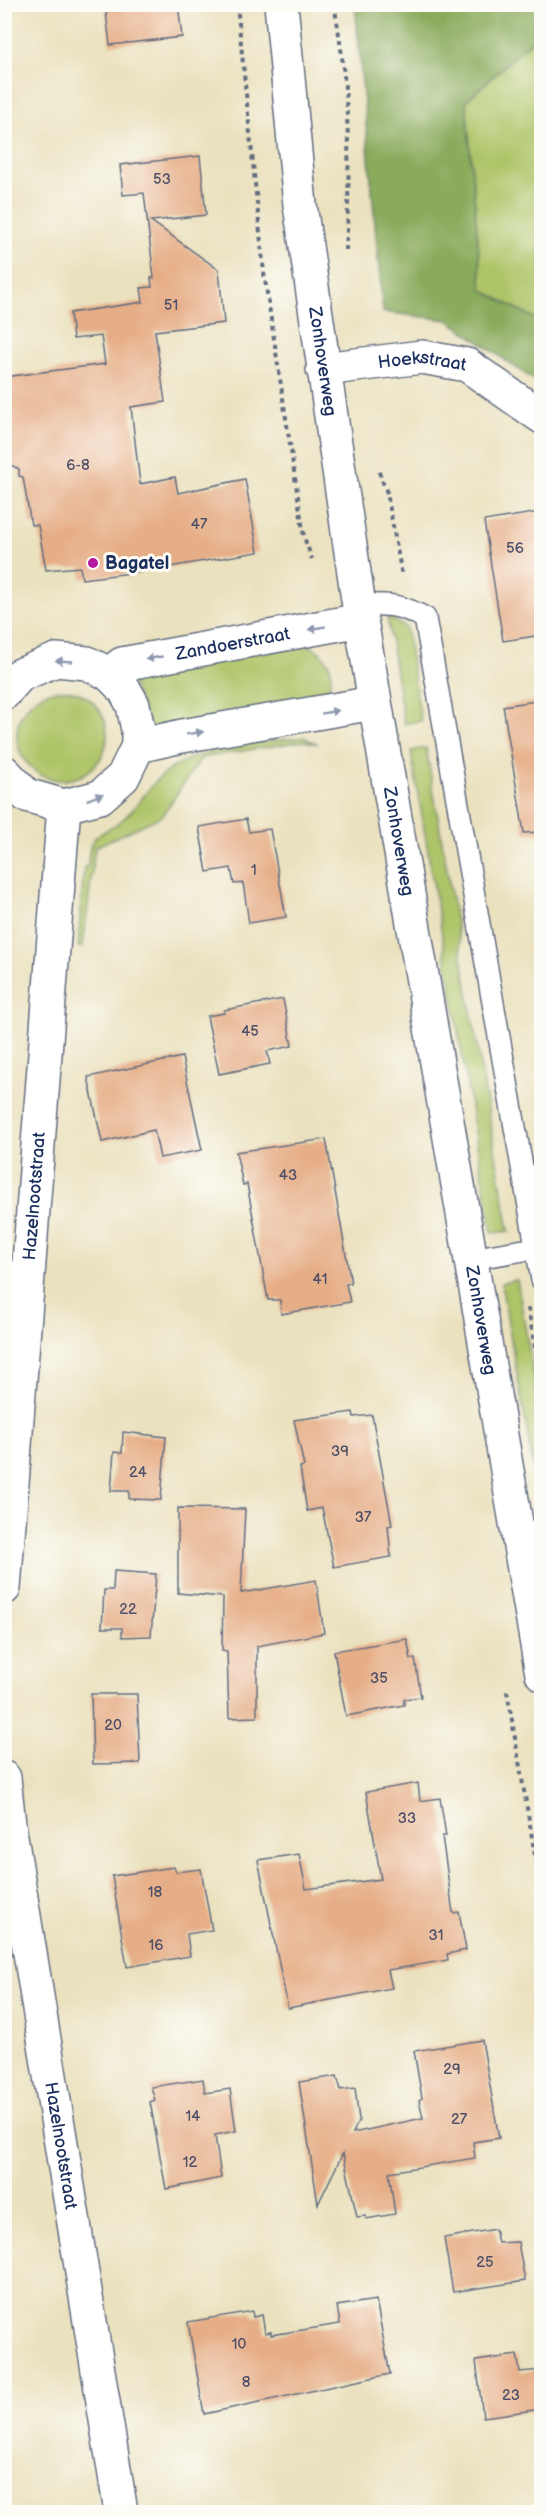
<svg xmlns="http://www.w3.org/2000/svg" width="546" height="2517" font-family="'Balsamiq Sans',sans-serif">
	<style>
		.green { fill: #aec468; stroke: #647a63; stroke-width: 1.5 }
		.forest { fill: #8aaa5c; stroke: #526c5d; stroke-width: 1.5 }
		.building { fill: #e6ae87 }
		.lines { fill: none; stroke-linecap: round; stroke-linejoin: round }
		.lane-casing { stroke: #636d80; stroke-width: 24 }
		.street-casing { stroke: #636d80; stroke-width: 36 }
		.secondary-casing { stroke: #636d80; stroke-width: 36 }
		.path { stroke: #636d80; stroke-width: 4; stroke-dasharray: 4.5 4.5; stroke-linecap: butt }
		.lane { stroke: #fff; stroke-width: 21 }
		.street { stroke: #fff; stroke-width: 33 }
		.secondary { stroke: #fff; stroke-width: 33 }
		.oneway { fill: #8d97ae }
		.poi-dot { fill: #b5179e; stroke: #fdfcf7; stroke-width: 2 }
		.labels { text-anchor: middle; stroke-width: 6; stroke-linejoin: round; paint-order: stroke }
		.number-label { font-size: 15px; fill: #4e4f68 }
		.street-label { font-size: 18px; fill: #1b2f5e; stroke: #fdfcf7 }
		.poi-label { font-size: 18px; font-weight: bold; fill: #1b2f5e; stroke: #fdfcf7; text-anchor: start }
	</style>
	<rect width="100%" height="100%" fill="#fdfcf7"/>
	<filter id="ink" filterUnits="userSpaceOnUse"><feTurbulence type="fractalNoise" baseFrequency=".0167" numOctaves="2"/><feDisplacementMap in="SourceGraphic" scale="12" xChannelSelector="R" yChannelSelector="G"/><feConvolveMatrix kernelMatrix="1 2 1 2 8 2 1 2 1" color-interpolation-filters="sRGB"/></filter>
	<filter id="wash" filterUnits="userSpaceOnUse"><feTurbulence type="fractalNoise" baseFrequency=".008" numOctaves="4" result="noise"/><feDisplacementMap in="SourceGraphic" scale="24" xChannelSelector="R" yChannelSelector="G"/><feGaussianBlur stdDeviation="1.35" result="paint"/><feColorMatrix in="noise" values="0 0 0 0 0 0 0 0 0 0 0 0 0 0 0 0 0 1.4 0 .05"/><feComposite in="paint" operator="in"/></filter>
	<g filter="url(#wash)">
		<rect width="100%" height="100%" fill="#eae1be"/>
		<g class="green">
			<path d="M541 32V322L482 290 466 101Z"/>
			<path d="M387 616 406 628 421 721 404 724Z"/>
			<path d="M309 645C333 659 338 676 322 699L153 732 127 673Z"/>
			<circle cx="62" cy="735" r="45"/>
			<path d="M303 737 318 744 303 741 201 758 162 816 95 847 83 947H78L84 867 88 866C89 828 100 839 123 819 138 807 146 790 159 778 197 744 254 744 303 737Z"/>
			<path d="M426 748 509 1231 492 1233 411 751Z"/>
			<path d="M517 1280 541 1419V1510L501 1283Z"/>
		</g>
		<path class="forest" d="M355 5H541V32L466 101 482 290 541 322V385L448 320 383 312Z"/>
		<g id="blocks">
			<g class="building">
				<path d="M105 4H178L182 37 110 45Z"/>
				<path d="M200 156 206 215 151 221 219 270 224 323 155 331 165 402 131 407 140 484 175 477 178 493 245 479 258 552 140 572 82 579 80 567 46 570 38 525H31L23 477 19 476V469L4 462V377L105 364 101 336 73 339 70 313 143 302 141 288 152 287 151 278H154L144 193 123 195 120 165Z"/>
				<path d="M539 512 542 528V635L503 641 484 521Z"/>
				<path d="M542 700V832L524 833 503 706Z"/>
				<path d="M246 819 249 832 270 829 286 917 249 923 243 883 234 884 231 868 207 872 199 827Z"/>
				<path d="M283 999 292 1046 267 1051 270 1064 219 1074 207 1016 224 1013V1010Z"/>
				<path d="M182 1057 202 1150 160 1158 154 1130 102 1142 88 1077Z"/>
				<path d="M326 1139 351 1283 346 1284 350 1302 281 1314 280 1300H268L247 1184 243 1185 236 1152Z"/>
				<path d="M353 1412 354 1417 372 1415 392 1525 388 1526 391 1557 334 1567 322 1508 307 1511 300 1467 304 1466 294 1420Z"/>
				<path d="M123 1432 166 1437 161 1500 129 1499V1491H111L114 1452 122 1453Z"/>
				<path d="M178 1508 245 1509 241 1593 316 1580 324 1633 257 1646V1717L229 1718 227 1651 222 1650 223 1597 178 1593Z"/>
				<path d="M114 1571 156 1574 151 1636 122 1637V1628H102L104 1590H113Z"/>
				<path d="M407 1639 411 1659H415L421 1697 404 1699V1705L346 1716 334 1651Z"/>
				<path d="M91 1694H137L140 1763 93 1764Z"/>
				<path d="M418 1783 420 1801 440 1798 446 1836H442L453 1913 459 1912 466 1950 447 1954 448 1960 388 1970 392 1988 288 2008 258 1860 299 1854 306 1889 381 1879 366 1792Z"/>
				<path d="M174 1867 176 1872 201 1869 212 1930 187 1934 190 1956 127 1967 112 1876Z"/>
				<path d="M482 2040 499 2138 473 2142 475 2158 389 2172 395 2214 366 2219 365 2216 357 2217 343 2153 318 2204 299 2082 337 2076 341 2090 355 2088 359 2120 353 2133 423 2118 419 2100 422 2098 414 2051Z"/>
				<path d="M203 2079 205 2093 230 2089 236 2131 215 2135 221 2178 166 2189 150 2102 155 2100 151 2087Z"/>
				<path d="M495 2229 498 2243 518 2242 525 2281 453 2292 444 2238Z"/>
				<path d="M376 2300 390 2374 204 2414 188 2322 252 2311 253 2317 262 2315 265 2333 271 2332V2335L340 2324 337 2306Z"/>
				<path d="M517 2355 520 2372 542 2370V2409L483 2417 476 2361Z"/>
			</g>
		</g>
	</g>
	<g filter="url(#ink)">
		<use href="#blocks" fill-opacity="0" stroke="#636d80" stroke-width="1.5"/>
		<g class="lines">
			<defs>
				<g id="lane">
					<path d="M359 605C387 604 400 604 425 618L542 1280"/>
					<path d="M471 1259 536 1248"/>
				</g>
				<g id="street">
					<path id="s1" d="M323 369 422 357 467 365 542 417"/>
					<path id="s2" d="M109 674 122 664 361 620"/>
					<path d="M4 693 20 675 56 660 87 663 109 674 124 689 133 705 138 730V746L123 777 100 797 64 806 26 795 4 772"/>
					<path d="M138 746 182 736 374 703"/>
					<path id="s3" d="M4 1588 64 806"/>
					<path id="s4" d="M4 1778 9 1824 121 2512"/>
				</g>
				<g id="secondary">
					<path id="s5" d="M281 4 300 205 361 620 542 1674"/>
				</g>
			</defs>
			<use href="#lane" class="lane-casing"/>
			<use href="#street" class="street-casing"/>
			<use href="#secondary" class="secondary-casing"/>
			<g class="path">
				<path d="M237 4 264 273 304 537 312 559"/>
				<path d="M334 4C349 86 351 167 346 250"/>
				<path d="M379 472 387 493 402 576"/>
				<path d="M528 1308 542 1387"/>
				<path d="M507 1691 542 1896"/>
			</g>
			<use href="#lane" class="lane"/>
			<use href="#street" class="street"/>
			<use href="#secondary" class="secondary"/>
		</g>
		<defs><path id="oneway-solid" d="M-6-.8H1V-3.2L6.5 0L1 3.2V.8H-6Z" transform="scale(1.5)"/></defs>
		<g class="oneway">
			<use href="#oneway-solid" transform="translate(317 628) rotate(170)"/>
			<use href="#oneway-solid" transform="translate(154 658) rotate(170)"/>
			<use href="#oneway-solid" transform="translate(64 661) rotate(-177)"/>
			<use href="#oneway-solid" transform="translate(330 712) rotate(-10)"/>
			<use href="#oneway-solid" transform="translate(195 733) rotate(-9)"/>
			<use href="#oneway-solid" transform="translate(95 797) rotate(-21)"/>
		</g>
	</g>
	<circle class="poi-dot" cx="93" cy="563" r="6"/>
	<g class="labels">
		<g class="number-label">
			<text x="162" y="184">53</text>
			<text x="171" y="310">51</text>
			<text x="78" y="470">6-8</text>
			<text x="199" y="529">47</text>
			<text x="515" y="553">56</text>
			<text x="254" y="875">1</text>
			<text x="250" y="1036">45</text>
			<text x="288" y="1180">43</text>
			<text x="320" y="1284">41</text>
			<text x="340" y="1456">39</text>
			<text x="138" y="1477">24</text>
			<text x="363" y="1522">37</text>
			<text x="128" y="1614">22</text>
			<text x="379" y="1683">35</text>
			<text x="113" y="1730">20</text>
			<text x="407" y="1823">33</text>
			<text x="155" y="1897">18</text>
			<text x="436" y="1940">31</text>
			<text x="156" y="1950">16</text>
			<text x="452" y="2074">29</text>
			<text x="193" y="2121">14</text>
			<text x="459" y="2124">27</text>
			<text x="190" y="2167">12</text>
			<text x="485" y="2267">25</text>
			<text x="239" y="2349">10</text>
			<text x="246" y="2387">8</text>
			<text x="511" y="2400">23</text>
		</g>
		<g class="street-label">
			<text dy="6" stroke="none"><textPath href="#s5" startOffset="360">Zonhoverweg</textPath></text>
			<text dy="6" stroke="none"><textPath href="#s1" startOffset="100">Hoekstraat</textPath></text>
			<text dy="6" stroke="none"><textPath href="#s2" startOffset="129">Zandoerstraat</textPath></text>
			<text dy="6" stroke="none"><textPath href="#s5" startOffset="846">Zonhoverweg</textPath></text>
			<text dy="6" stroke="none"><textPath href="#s3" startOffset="393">Hazelnootstraat</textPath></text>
			<text dy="6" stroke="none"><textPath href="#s5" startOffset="1332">Zonhoverweg</textPath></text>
			<text dy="6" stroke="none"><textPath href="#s4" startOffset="372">Hazelnootstraat</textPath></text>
		</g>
		<g class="poi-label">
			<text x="105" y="569">Bagatel</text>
		</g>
	</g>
	<rect width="546" height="2517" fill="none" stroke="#fdfcf7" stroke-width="24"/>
</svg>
